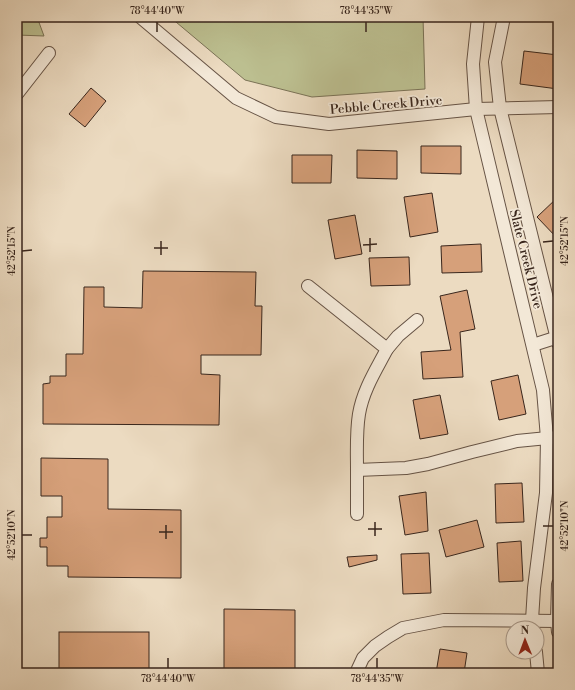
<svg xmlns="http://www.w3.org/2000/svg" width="575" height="690" font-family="'Libre Bodoni',serif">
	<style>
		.green { fill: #bcbf90; stroke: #7a7256 }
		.building { fill: #d6a07a; stroke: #39261c }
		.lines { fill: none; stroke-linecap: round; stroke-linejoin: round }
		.minor-casing { stroke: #665345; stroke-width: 14 }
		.minor { stroke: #f3e8d7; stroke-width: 12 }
		.ticks { fill: none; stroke: #39261c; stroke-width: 1.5 }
		.labels { text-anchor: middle; stroke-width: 3.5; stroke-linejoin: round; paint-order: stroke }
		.street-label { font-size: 13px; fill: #39261c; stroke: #f3e8d7 }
		.neatline { fill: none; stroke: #39261c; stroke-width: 1.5 }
		.ticks-label { font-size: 10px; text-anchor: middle; fill: #39261c }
	</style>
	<rect width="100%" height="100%" fill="#ecdbc1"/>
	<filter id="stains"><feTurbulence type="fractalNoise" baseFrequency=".005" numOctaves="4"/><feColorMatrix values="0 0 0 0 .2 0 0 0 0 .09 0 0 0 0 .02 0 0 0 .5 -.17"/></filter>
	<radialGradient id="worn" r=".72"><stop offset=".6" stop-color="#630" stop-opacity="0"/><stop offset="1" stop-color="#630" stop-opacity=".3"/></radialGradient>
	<g class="green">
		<path d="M17 17H37L44 36 17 35Z"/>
		<path d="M170 17H423L425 89 312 97 245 80Z"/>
	</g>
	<g class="building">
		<path d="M524 51 558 55V89L520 84Z"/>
		<path d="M91 88 106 101 85 127 69 114Z"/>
		<path d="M421 146H461V174L421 173Z"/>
		<path d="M357 150 397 151V179L357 178Z"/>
		<path d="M292 155H332L331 183H292Z"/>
		<path d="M432 193 438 232 410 237 404 197Z"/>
		<path d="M558 197V239L537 217Z"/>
		<path d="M355 215 362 254 335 259 328 220Z"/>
		<path d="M481 244 482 272 442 273 441 246Z"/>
		<path d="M409 257 410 285 371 286 369 258Z"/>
		<path d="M143 271 256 272 255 306H262L261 355H201V374L220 375 219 425 43 424V384L50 383V376H66V354H83L84 287H104V307L142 308Z"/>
		<path d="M467 290 475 329 460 332 463 377 423 379 421 352 451 350 440 296Z"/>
		<path d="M518 375 526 414 499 420 491 381Z"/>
		<path d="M440 395 448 434 420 439 413 400Z"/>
		<path d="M41 458 108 459V509L181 510V578L68 577V566H47V547H40V538H47V517H62V496H41Z"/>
		<path d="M522 483 524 522 496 523 495 484Z"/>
		<path d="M426 492 428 531 405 535 399 496Z"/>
		<path d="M477 520 484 547 446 557 439 530Z"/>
		<path d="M521 541 523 581 499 582 497 543Z"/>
		<path d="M429 553 431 593 403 594 401 554Z"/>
		<path d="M377 555V560L349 567 347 557Z"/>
		<path d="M224 609 295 610V673H224Z"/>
		<rect x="59" y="632" width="90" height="41"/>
		<path d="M440 649 467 653 464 673H436Z"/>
	</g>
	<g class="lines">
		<defs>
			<g id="minor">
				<path d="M140 17 236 98 276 117 329 124 476 109 558 107"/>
				<path d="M478 17 473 64 476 109 543 390 547 438 546 493 534 588 532 620 533 628"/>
				<path d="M504 17 495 62 500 108 558 343"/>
				<path d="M17 94 49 53"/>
				<path d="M308 286 387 349C376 370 363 390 359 414 356 432 357 451 357 470L406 468 428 464 472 452 517 441 558 437"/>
				<path d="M533 345 558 337"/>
				<path d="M387 349 398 336 417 320"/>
				<path d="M357 470V514"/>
				<path d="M558 584 557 621 558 632"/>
				<path d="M536 652 538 673"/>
				<path d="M356 673 363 658 375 646 388 637 403 628 444 620 558 621"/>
			</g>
		</defs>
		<use href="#minor" class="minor-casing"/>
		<use href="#minor" class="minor"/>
	</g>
	<path class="ticks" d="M157 22V32M366 22V32M370 238V252M161 241V255M543 242 553 241M363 245 377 244M154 248H168M22 251 32 250M375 522V536M166 525V539M543 526H553M368 529H382M159 532H173M22 535H32M168 658V668M377 658V668"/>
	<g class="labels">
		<g class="street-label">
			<text transform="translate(386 104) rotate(-5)" y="5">Pebble Creek Drive</text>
			<text transform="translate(527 259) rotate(76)" y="5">Slate Creek Drive</text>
		</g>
	</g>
	<rect width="575" height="690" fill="none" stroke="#ecdbc1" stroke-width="44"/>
	<g transform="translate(525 640) rotate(359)"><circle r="19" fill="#f3e8d7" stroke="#a99a8c"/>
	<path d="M0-3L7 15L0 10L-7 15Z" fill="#8f2418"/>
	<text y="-6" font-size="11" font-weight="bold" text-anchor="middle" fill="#39261c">N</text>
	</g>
	<rect x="22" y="22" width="531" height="646" class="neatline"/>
	<g class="ticks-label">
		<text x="157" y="14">78°44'40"W</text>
		<text x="366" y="14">78°44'35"W</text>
		<text transform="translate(564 241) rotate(-90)" y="4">42°52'15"N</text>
		<text transform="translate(11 251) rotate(-90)" y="4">42°52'15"N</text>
		<text transform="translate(564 526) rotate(-90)" y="4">42°52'10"N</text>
		<text transform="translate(11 535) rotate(-90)" y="4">42°52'10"N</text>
		<text x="168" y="682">78°44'40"W</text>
		<text x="377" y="682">78°44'35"W</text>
	</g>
	<rect width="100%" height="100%" filter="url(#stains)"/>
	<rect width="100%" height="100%" fill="url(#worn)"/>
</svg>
